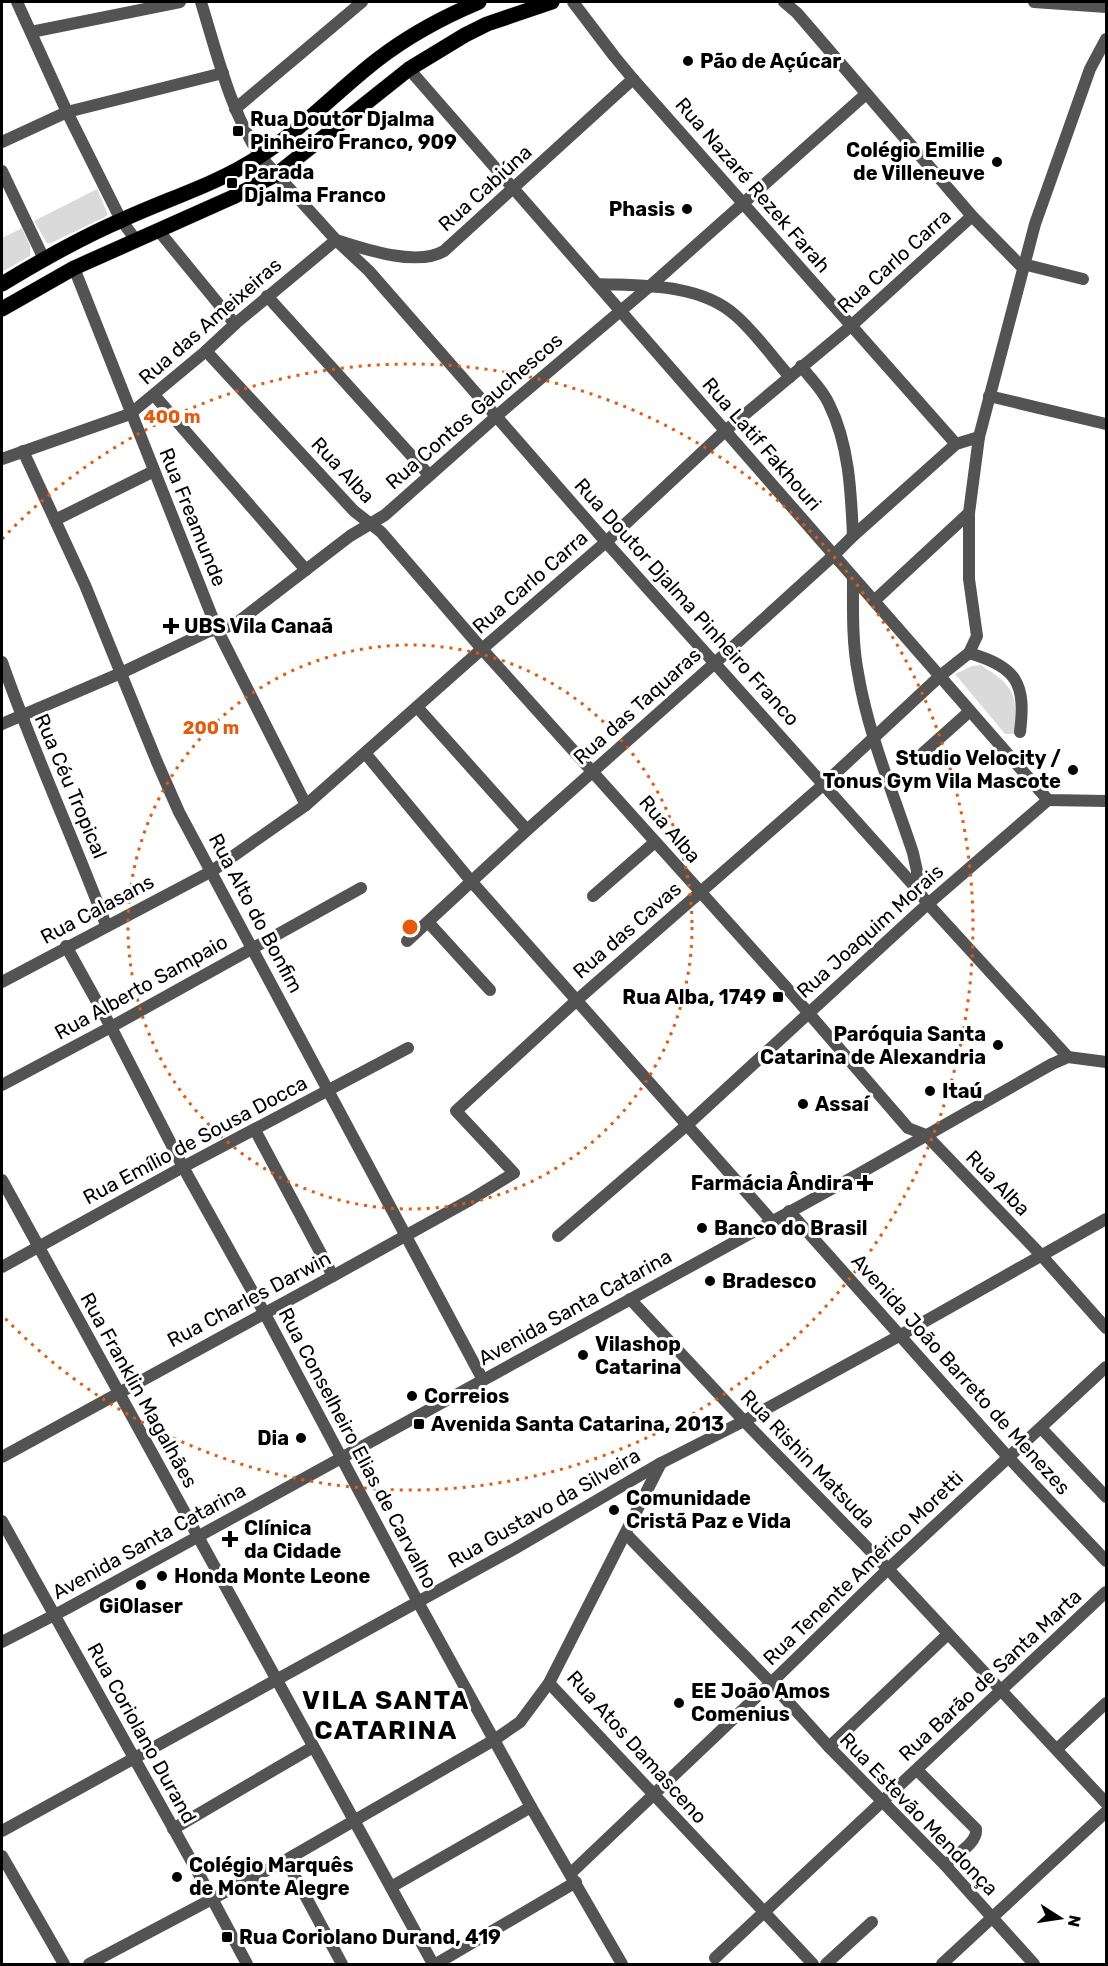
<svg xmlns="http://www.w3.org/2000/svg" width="1108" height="1966" font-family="Rubik,sans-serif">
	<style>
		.green { fill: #dadada }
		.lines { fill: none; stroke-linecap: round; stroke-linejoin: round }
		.major-casing { stroke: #dbdbdb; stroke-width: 16 }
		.minor { stroke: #535353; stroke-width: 12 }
		.major { stroke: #000; stroke-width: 15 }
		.ring { fill: none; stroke: #e8590c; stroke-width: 3; stroke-dasharray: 3 6 }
		.poi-dot { fill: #000; stroke: #fff; stroke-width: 2 }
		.labels { text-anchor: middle; stroke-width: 6; stroke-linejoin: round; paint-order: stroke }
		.poi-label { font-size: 20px; font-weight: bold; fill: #000; stroke: #fff; text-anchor: start }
		.street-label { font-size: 20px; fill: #000; stroke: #fff }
		.district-label { font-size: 26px; font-weight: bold; letter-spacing: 1.5px; fill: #000; stroke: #fff }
		.centre { fill: #e8590c; stroke: #fff; stroke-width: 3 }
		.ring-label { font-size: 18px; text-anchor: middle; font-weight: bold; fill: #e8590c; stroke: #fff; stroke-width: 6; stroke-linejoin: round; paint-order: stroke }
	</style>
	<rect width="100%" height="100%" fill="#fff"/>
	<g class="green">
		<path d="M97 189 107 212V216L51 243H47L34 221Z"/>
		<path d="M22 228 30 246V256L2 272V238Z"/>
		<path d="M981 665C1017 688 1016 694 1015 734H1005L955 674 972 666Z"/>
	</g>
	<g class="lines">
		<defs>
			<g id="major">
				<path d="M2 284C40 261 80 238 122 220 167 199 215 185 257 158 300 131 337 91 377 60 408 36 443 17 479 2"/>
				<path d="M2 309 74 268 233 197 277 174 409 69 465 35 487 24 552 2"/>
			</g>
		</defs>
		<use href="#major" class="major-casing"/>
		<g class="minor">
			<path d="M17 2 67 112 121 220 136 240"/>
			<path d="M201 2C217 54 230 110 260 156L336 240 369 271 606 542 916 888 928 904 1068 1057"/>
			<path d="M573 2 614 56 633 79 956 444"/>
			<path d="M784 2 797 13 972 216 1022 267"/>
			<path d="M1034 2 1106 7"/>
			<path d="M31 32 180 2"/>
			<path d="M409 69 1048 800 1106 801"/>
			<path d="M235 109 362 2"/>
			<path d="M2 142 67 112 223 73"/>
			<path d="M2 171 44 259"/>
			<path d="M158 230 235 324"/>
			<path d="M1023 264 1083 279"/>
			<path d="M74 268 217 629 306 805"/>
			<path d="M597 284C641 286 699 283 735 315 755 332 772 357 790 377"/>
			<path d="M267 296 429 475"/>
			<path d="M206 351 354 511 381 532 482 649 786 987 908 1128 926 1135 1041 1255 1106 1328"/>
			<path d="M801 366C810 378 823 390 829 404 849 444 851 491 853 536"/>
			<path d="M154 395 306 570"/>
			<path d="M989 396 1106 424"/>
			<path d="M23 451 85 585 157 762 179 812 483 1380"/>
			<path d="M2 459 130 414 206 351 235 324 336 240C364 249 417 267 444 251L633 79"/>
			<path d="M55 520 154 471"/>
			<path d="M853 577C853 609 852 642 858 673 868 734 894 795 913 853L917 871 916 888"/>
			<path d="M874 601 969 513"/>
			<path d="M969 653C1017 667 1026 683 1020 732"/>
			<path d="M2 662C33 751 73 837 106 925"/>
			<path d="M417 707 527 830"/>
			<path d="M2 724 121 673 207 632 234 625 350 536 385 515 507 407 650 286 866 94"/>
			<path d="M365 753 471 881 771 1220"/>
			<path d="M923 753 970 711"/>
			<path d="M593 896 655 842"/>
			<path d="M428 922 490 990"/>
			<path d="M407 941 527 830 716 662 834 555 853 536 956 444 979 437"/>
			<path d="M66 946 111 1027 183 1167 265 1314 418 1602 531 1807 622 1964"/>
			<path d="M2 982 212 871 306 805 482 649 606 542 725 431 851 326 972 216"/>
			<path d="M2 1085 111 1027 361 888"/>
			<path d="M255 1130 333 1276"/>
			<path d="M2 1180 433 1964"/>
			<path d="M789 1211 1008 1457 1106 1561"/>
			<path d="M558 1236 687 1125 921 910 1048 800"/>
			<path d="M2 1267 183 1167 408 1048"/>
			<path d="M630 1299 744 1421 888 1569 1106 1803"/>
			<path d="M1041 1428 1106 1497"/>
			<path d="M2 1457 333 1276 470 1200 514 1173 456 1111 577 1000 824 784 940 676 969 653 977 636 969 579V513L979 437 1035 224 1090 69 1106 39"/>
			<path d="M2 1521 201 1878 247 1964"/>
			<path d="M626 1534 771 1683 829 1747 945 1865 1034 1964"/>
			<path d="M2 1642 66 1609C329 1465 592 1320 855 1176 921 1139 986 1101 1052 1064L1068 1057 1106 1062"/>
			<path d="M549 1683 813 1964"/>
			<path d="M829 1747 948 1634"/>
			<path d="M1057 1749 1106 1703"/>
			<path d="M918 1771 976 1829C978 1843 954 1856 945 1865"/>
			<path d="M173 1829 313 1747"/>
			<path d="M2 1831 514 1549 661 1463 744 1421 899 1336 1106 1219"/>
			<path d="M2 1856 64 1964"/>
			<path d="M286 1860 342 1964"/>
			<path d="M570 1874 771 1683 888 1569 1106 1367"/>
			<path d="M391 1887 531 1807"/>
			<path d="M715 1958 1106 1592"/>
			<path d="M89 1964 286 1860 494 1740 520 1722 549 1683 661 1463"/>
			<path d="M436 1964 576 1882"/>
			<path d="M826 1964 872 1922"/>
			<path d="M942 1964 1106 1812"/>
		</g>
		<use href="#major" class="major"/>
	</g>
	<g class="ring">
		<circle cx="410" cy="927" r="282"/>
		<path d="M2 539A563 563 0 1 1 2 1315"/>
	</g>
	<g class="poi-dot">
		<circle cx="688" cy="61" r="6"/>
		<rect x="232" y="125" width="12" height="12" rx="3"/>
		<circle cx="997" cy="162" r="6"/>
		<rect x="226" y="177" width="12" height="12" rx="3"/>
		<circle cx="687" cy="209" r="6"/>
		<path d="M168 617h6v6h6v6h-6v6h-6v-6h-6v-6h6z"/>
		<circle cx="1073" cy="770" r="6"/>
		<rect x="772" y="991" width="12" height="12" rx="3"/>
		<circle cx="998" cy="1045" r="6"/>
		<circle cx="930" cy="1091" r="6"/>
		<circle cx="803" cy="1104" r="6"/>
		<path d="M862 1174h6v6h6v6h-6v6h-6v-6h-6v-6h6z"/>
		<circle cx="702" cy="1228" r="6"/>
		<circle cx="710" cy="1281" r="6"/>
		<circle cx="583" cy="1355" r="6"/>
		<circle cx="412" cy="1396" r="6"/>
		<rect x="413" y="1418" width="12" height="12" rx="3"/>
		<circle cx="301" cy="1438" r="6"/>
		<circle cx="614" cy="1510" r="6"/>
		<path d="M227 1530h6v6h6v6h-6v6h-6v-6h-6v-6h6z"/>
		<circle cx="162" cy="1576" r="6"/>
		<circle cx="141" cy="1585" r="6"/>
		<circle cx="679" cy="1703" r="6"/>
		<circle cx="177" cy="1877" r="6"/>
		<rect x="221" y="1931" width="12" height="12" rx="3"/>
	</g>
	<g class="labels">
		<g class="poi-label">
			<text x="700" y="68">Pão de Açúcar</text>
			<text x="250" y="126">Rua Doutor Djalma<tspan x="250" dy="23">Pinheiro Franco, 909</tspan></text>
			<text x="985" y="157" text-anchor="end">Colégio Emilie<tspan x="985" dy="23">de Villeneuve</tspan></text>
			<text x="244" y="179">Parada<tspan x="244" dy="23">Djalma Franco</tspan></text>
			<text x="675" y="216" text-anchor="end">Phasis</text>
			<text x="184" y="633">UBS Vila Canaã</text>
			<text x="1061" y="765" text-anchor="end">Studio Velocity /<tspan x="1061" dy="23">Tonus Gym Vila Mascote</tspan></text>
			<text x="766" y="1004" text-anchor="end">Rua Alba, 1749</text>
			<text x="986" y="1041" text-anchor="end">Paróquia Santa<tspan x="986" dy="23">Catarina de Alexandria</tspan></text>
			<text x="942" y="1098">Itaú</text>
			<text x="815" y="1111">Assaí</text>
			<text x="853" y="1190" text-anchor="end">Farmácia Ândira</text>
			<text x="714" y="1235">Banco do Brasil</text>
			<text x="722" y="1288">Bradesco</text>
			<text x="595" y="1351">Vilashop<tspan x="595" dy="23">Catarina</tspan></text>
			<text x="424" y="1403">Correios</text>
			<text x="431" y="1431">Avenida Santa Catarina, 2013</text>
			<text x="289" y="1445" text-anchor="end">Dia</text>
			<text x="626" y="1505">Comunidade<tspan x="626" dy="23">Cristã Paz e Vida</tspan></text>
			<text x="244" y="1535">Clínica<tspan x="244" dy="23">da Cidade</tspan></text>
			<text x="174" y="1583">Honda Monte Leone</text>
			<text x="141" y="1613" text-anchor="middle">GiOlaser</text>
			<text x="691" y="1698">EE João Amos<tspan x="691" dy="23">Comenius</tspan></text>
			<text x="189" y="1872">Colégio Marquês<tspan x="189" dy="23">de Monte Alegre</tspan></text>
			<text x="239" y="1944">Rua Coriolano Durand, 419</text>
		</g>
		<g class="street-label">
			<text transform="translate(753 185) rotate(49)" y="7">Rua Nazaré Rezek Farah</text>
			<text transform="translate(485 188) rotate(-42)" y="7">Rua Cabiúna</text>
			<text transform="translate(894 261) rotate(-42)" y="7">Rua Carlo Carra</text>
			<text transform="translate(210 321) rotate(-41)" y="7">Rua das Ameixeiras</text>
			<text transform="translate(474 411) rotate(-41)" y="7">Rua Contos Gauchescos</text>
			<text transform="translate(762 444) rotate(49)" y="7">Rua Latif Fakhouri</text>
			<text transform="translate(343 470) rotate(47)" y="7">Rua Alba</text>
			<text transform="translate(193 517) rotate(68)" y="7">Rua Freamunde</text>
			<text transform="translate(530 582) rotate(-41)" y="7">Rua Carlo Carra</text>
			<text transform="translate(687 602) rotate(48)" y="7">Rua Doutor Djalma Pinheiro Franco</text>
			<text transform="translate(637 706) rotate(-42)" y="7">Rua das Taquaras</text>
			<text transform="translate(71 786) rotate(67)" y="7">Rua Céu Tropical</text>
			<text transform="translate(670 829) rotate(49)" y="7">Rua Alba</text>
			<text transform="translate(97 909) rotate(-28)" y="7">Rua Calasans</text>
			<text transform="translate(256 913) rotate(62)" y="7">Rua Alto do Bonfim</text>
			<text transform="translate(627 930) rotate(-41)" y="7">Rua das Cavas</text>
			<text transform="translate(870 931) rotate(-42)" y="7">Rua Joaquim Morais</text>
			<text transform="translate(141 987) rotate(-29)" y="7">Rua Alberto Sampaio</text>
			<text transform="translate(195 1140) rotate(-28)" y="7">Rua Emílio de Sousa Docca</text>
			<text transform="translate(998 1183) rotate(46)" y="7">Rua Alba</text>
			<text transform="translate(249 1299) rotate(-28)" y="7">Rua Charles Darwin</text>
			<text transform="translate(575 1307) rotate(-29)" y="7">Avenida Santa Catarina</text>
			<text transform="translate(961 1374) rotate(48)" y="7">Avenida João Barreto de Menezes</text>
			<text transform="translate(139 1390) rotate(61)" y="7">Rua Franklin Magalhães</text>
			<text transform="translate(358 1448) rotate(62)" y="7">Rua Conselheiro Elias de Carvalho</text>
			<text transform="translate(808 1459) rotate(46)" y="7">Rua Rishin Matsuda</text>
			<text transform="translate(544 1508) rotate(-30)" y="7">Rua Gustavo da Silveira</text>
			<text transform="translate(149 1541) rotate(-29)" y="7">Avenida Santa Catarina</text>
			<text transform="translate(863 1568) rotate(-44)" y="7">Rua Tenente Américo Moretti</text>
			<text transform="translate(990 1675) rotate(-43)" y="7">Rua Barão de Santa Marta</text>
			<text transform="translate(142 1733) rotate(61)" y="7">Rua Coriolano Durand</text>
			<text transform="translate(637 1747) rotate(48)" y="7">Rua Atos Damasceno</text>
			<text transform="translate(919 1814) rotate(46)" y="7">Rua Estevão Mendonça</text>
		</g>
		<g class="district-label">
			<text x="386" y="1709">VILA SANTA<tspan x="386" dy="30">CATARINA</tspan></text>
		</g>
	</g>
	<circle cx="410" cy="927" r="9" class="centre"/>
	<g class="ring-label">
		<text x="172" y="423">400 m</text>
		<text x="211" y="734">200 m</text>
	</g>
	<rect width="1108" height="1966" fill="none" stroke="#000000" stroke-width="6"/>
	<g transform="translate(1060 1918) rotate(102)" stroke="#ffffff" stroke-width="4.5" paint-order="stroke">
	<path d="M0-4.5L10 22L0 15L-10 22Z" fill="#000000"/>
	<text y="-9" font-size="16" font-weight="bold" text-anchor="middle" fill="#000000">N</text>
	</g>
</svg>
